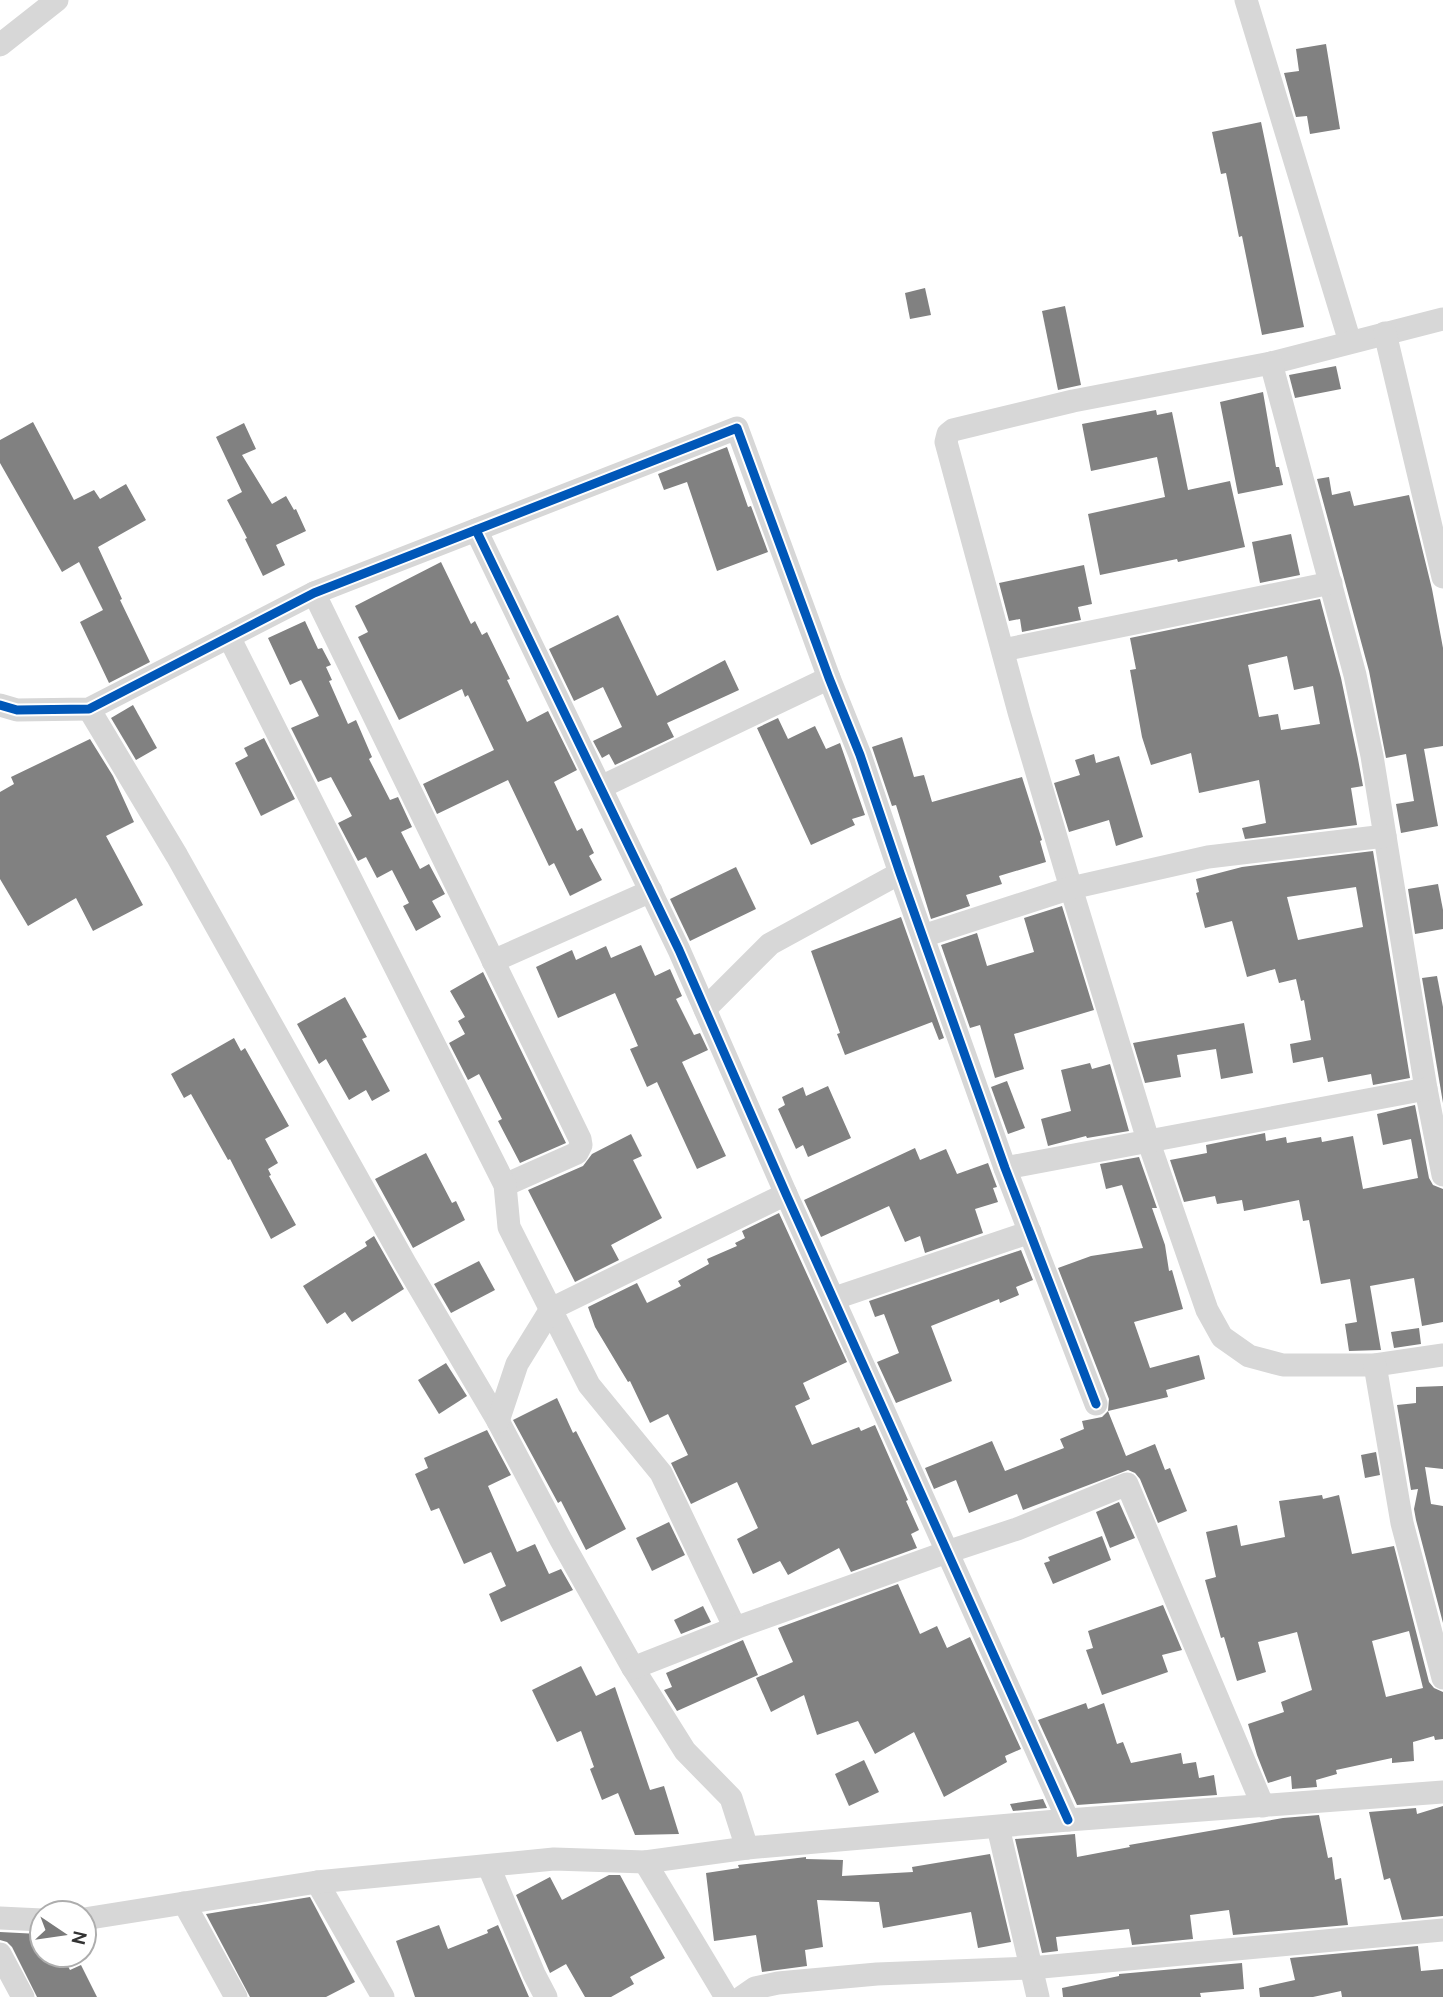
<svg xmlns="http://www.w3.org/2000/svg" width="1443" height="1997" font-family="Cabin,sans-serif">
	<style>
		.building { fill: #818181; fill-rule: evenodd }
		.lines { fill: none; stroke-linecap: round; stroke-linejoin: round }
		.minor { stroke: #d7d7d7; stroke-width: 23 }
		.cycleway-casing { stroke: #fff; stroke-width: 13 }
		.cycleway { stroke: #0057b8; stroke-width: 9 }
	</style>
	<rect width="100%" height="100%" fill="#fff"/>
	<g class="building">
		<path d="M1326 44 1340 129 1310 134 1307 116 1296 117 1284 73 1299 71 1296 49Z"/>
		<path d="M1261 122 1304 327 1262 335 1242 236 1239 237 1226 173 1221 174 1212 132Z"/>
		<path d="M925 288 931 315 910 319 905 293Z"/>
		<path d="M1065 306 1081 385 1058 390 1042 311Z"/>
		<path d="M1336 366 1341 389 1295 398 1289 375Z"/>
		<path d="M1263 392 1276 467H1279L1283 485 1238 494 1220 402Z"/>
		<path d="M1156 410 1157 415 1172 412 1188 490 1230 481 1245 547 1178 562 1177 559 1100 575 1088 514 1165 497 1157 457 1091 471 1082 424Z"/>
		<path d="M33 422 74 500 94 490 100 499 126 484 146 520 98 547 122 599 120 600 150 662 109 683 80 622 103 610 79 562 62 572 0 463V440Z"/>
		<path d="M244 423 256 449 242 455 272 504 286 496 294 510 296 509 306 531 276 545 285 565 263 576 245 539 247 538 227 500 242 492 216 437Z"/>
		<path d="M727 447 748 507 751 506 768 552 717 571 687 482 664 490 658 474Z"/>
		<path d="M1329 477 1332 495 1350 491 1354 506 1409 495 1432 589 1443 648V746L1424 749 1438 826 1401 833 1396 804 1414 801 1406 754 1386 758 1369 671 1317 479Z"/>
		<path d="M1291 534 1300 575 1260 583 1252 542Z"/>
		<path d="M441 562 471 624 475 621 482 635 487 632 510 679 507 680 527 722 548 711 577 770 554 782 577 831 582 828 594 853 589 856 602 880 570 896 554 863 549 866 508 780 437 814 423 784 494 750 468 695 465 697 462 689 399 720 358 637 368 632 355 606Z"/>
		<path d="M1084 565 1092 604 1078 607 1081 620 1022 632 1020 619 1009 621 999 583Z"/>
		<path d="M1320 599 1341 678 1358 759 1363 786 1351 788 1357 825 1245 839 1242 828 1266 823 1259 780 1199 793 1191 753 1151 765 1142 737 1130 670 1136 669 1130 638ZM1287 656 1294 690 1313 686 1320 724 1281 730 1278 714 1259 717 1248 665Z"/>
		<path d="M618 615 657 696 725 660 739 690 667 723 674 737 615 765 609 754 602 758 593 741 622 727 603 687 574 701 549 649Z"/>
		<path d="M305 621 318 649 322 648 331 665 326 667 332 680 329 681 348 724 356 720 372 757 369 759 390 800 398 797 412 827 401 832 420 869 429 864 445 894 432 901 441 917 416 931 403 906 409 903 392 870 377 878 366 857 358 861 338 823 352 816 331 777 318 782 291 728 319 716 301 680 290 685 268 638Z"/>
		<path d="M133 705 157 748 136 760 111 718Z"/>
		<path d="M778 718 788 739 815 726 826 749 840 743 865 815 852 819 855 825 811 845 757 728Z"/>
		<path d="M902 737 914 777 924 775 932 802 1022 777 1042 840 1040 841 1046 862 999 876 1002 884 966 895 970 906 931 919 896 805 892 806 872 747Z"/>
		<path d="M264 738 295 799 261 816 235 763 248 756 244 748Z"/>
		<path d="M90 739 113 776 134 822 106 836 143 905 93 931 76 898 28 926 0 879V792L14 784 11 777Z"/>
		<path d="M1094 754 1096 763 1119 756 1143 837 1116 846 1109 820 1069 832 1054 783 1080 775 1075 760Z"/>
		<path d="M1373 851 1410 1078 1373 1085 1371 1074 1328 1082 1323 1057 1293 1063 1290 1044 1311 1040 1304 1000 1301 1001 1296 979 1279 983 1275 969 1247 977 1232 921 1205 928 1196 893 1199 892 1196 879 1242 867ZM1356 887 1363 927 1298 940 1287 897Z"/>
		<path d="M736 867 756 909 690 941 670 899Z"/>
		<path d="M1438 884 1443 910V929L1415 934 1408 889Z"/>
		<path d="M1062 906 1094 1010 1014 1034 1024 1069 995 1078 980 1025 970 1028 941 945 977 933 987 966 1034 952 1024 918Z"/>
		<path d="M901 917 944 1038 939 1040 932 1022 845 1055 837 1034 840 1033 811 951Z"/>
		<path d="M641 945 655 976 670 969 682 996 676 999 694 1035 700 1033 708 1050 682 1062 726 1156 697 1169 657 1082 647 1087 630 1049 638 1046 615 993 558 1018 536 967 572 950 576 960 606 946 611 958Z"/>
		<path d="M483 972 566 1143 520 1163 498 1121 502 1119 479 1074 468 1080 449 1043 465 1034 458 1021 465 1017 450 991Z"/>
		<path d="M1437 976 1443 1007V1103L1422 978Z"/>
		<path d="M345 997 367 1037 362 1039 390 1091 372 1101 366 1090 349 1100 326 1059 319 1064 297 1024Z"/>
		<path d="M1244 1023 1253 1073 1221 1079 1216 1049 1177 1055 1181 1077 1145 1083 1133 1043Z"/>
		<path d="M234 1038 241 1051 245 1048 289 1126 265 1139 278 1163 268 1169 271 1175 269 1176 296 1225 271 1239 230 1159 228 1160 191 1094 184 1098 171 1074Z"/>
		<path d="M1090 1063 1092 1069 1110 1064 1129 1131 1087 1138 1086 1136 1048 1146 1041 1119 1071 1111 1061 1070Z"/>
		<path d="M1007 1081 1025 1128 1008 1134 991 1087Z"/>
		<path d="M828 1086 851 1138 808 1157 803 1145 796 1149 778 1109 785 1105 782 1097 803 1087 806 1096Z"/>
		<path d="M1415 1105 1429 1178 1433 1185 1443 1189V1322L1422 1326 1414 1278 1370 1286 1381 1350 1349 1351 1345 1324 1357 1322 1350 1279 1321 1284 1309 1220 1303 1221 1299 1200 1244 1211 1242 1200 1217 1204 1215 1196 1184 1202 1170 1160 1207 1153 1206 1145 1265 1133 1266 1141 1286 1137 1287 1143 1321 1137 1322 1142 1353 1136 1363 1189 1418 1178 1411 1139 1383 1145 1377 1114Z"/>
		<path d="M631 1134 642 1156 633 1160 662 1218 611 1245 619 1260 575 1282 528 1190 583 1166 592 1154Z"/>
		<path d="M915 1148 920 1160 946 1149 957 1174 988 1163 997 1187 993 1188 998 1202 975 1209 983 1233 925 1253 920 1236 905 1242 889 1206 821 1237 804 1200Z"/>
		<path d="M426 1153 452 1203 456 1201 465 1220 413 1248 375 1179Z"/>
		<path d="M1139 1157 1157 1208H1152L1165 1245 1169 1271 1172 1270 1183 1309 1134 1322 1150 1368 1199 1355 1205 1379 1166 1390 1168 1397 1108 1411 1109 1399 1058 1268 1091 1256 1143 1248 1122 1185 1106 1189 1100 1164Z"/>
		<path d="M779 1213 847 1362 803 1383 810 1399 795 1406 812 1445 859 1427 861 1431 875 1425 908 1500 906 1501 919 1530 911 1534 917 1548 851 1572 839 1548 788 1575 780 1561 753 1574 737 1539 758 1528 737 1482 691 1504 671 1463 688 1455 668 1414 650 1423 630 1381 628 1382 595 1327 588 1307 637 1283 647 1303 681 1286 678 1281 709 1264 707 1259 737 1246 735 1243 745 1238 742 1231Z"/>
		<path d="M374 1236 404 1289 352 1322 345 1312 327 1324 303 1286 367 1246 365 1242Z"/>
		<path d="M1021 1250 1033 1280 1016 1287 1019 1295 1000 1303 999 1299 931 1326 952 1381 896 1403 877 1362 899 1353 884 1314 875 1317 869 1301Z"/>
		<path d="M479 1261 495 1290 451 1313 434 1284Z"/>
		<path d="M1419 1328 1421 1344 1394 1348 1391 1332Z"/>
		<path d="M446 1363 467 1396 439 1414 418 1380Z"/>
		<path d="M1443 1386V1469L1425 1467 1431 1504 1443 1506V1623L1416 1520 1414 1509 1418 1489 1411 1490 1397 1405 1416 1403V1387Z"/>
		<path d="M557 1398 573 1433 576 1431 626 1529 586 1550 561 1501 558 1503 513 1420Z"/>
		<path d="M1108 1411 1126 1456 1155 1444 1165 1470 1170 1468 1187 1511 1158 1523 1140 1479 1135 1473 1128 1470 1023 1510 1017 1494 969 1513 956 1480 934 1489 925 1468 992 1441 1005 1471 1064 1448 1060 1439 1084 1429 1082 1421 1102 1417Z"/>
		<path d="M487 1430 511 1475 488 1486 517 1552 535 1544 549 1574 561 1569 573 1590 501 1622 489 1594 506 1586 491 1552 464 1564 439 1508 431 1511 415 1474 428 1468 424 1458Z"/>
		<path d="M1376 1452 1380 1475 1365 1478 1361 1455Z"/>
		<path d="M1322 1495 1323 1499 1339 1495 1352 1554 1394 1546 1429 1682 1434 1688 1443 1692V1739L1435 1740 1434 1736 1413 1742 1414 1761 1392 1763V1758L1336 1770 1337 1774 1316 1780 1317 1787 1292 1789 1291 1776 1268 1783 1257 1755 1248 1724 1284 1712 1281 1702 1312 1690 1297 1632 1258 1642 1266 1672 1237 1681 1224 1637 1221 1638 1205 1580 1216 1577 1206 1532 1237 1525 1241 1546 1285 1537 1279 1501ZM1409 1631 1423 1688 1386 1697 1372 1641Z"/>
		<path d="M1119 1502 1135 1538 1110 1548 1096 1512Z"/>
		<path d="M669 1522 685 1555 652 1571 636 1538Z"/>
		<path d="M1102 1536 1111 1560 1053 1584 1044 1563 1050 1561 1048 1557Z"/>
		<path d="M898 1584 920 1634 937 1626 947 1648 970 1637 1021 1749 1005 1756 1007 1762 944 1797 914 1732 875 1754 858 1721 817 1735 804 1695 771 1712 756 1678 793 1662 778 1628Z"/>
		<path d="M1163 1605 1182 1650 1162 1655 1168 1672 1102 1695 1086 1650 1093 1648 1088 1631Z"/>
		<path d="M703 1606 711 1622 681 1634 674 1620Z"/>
		<path d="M743 1640 758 1675 677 1711 664 1690 672 1687 666 1673Z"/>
		<path d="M581 1666 596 1696 615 1687 650 1790 664 1786 679 1834 635 1835 618 1793 602 1800 590 1769 594 1767 581 1731 557 1742 532 1690Z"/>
		<path d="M1086 1703 1088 1709 1104 1703 1117 1744 1123 1742 1131 1763 1181 1753 1183 1764 1196 1762 1199 1778 1214 1775 1217 1795 1077 1805 1038 1720Z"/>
		<path d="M864 1760 879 1792 849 1806 835 1774Z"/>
		<path d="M1043 1799 1047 1808 1013 1811 1010 1804Z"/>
		<path d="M1443 1806V1916L1402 1920 1390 1878 1384 1880 1369 1812 1416 1808 1417 1814Z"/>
		<path d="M1319 1815 1328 1858 1332 1857 1335 1880 1341 1878 1348 1925 1233 1935 1229 1910 1190 1915 1193 1939 1132 1945 1129 1929 1056 1937 1058 1951 1042 1953 1015 1839 1075 1834 1077 1857 1130 1847 1129 1845 1283 1818Z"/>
		<path d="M990 1854 1011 1942 978 1948 971 1912 883 1928 879 1902 817 1900 823 1947 805 1950 807 1966 762 1972 756 1935 714 1941 706 1873 739 1868 738 1865 806 1857V1859L843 1860 842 1876 913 1872 912 1867Z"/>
		<path d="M609 1875H620L665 1958 630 1977 634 1984 611 1997H585L566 1964 550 1973 516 1895 550 1877 562 1900Z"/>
		<path d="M310 1897 355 1982 326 1997H250L206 1914Z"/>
		<path d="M439 1925 448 1949 488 1933 487 1930 498 1925 529 1997H415L396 1941Z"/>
		<path d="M0 1932 39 1934 42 1939V1955H62L70 1970 81 1965 97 1997H37L12 1947 7 1942 0 1940Z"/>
		<path d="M1418 1946 1421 1971 1443 1969V1997H1342L1341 1991 1313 1997H1260L1259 1988 1295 1980 1290 1958Z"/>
		<path d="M1242 1963 1244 1989 1200 1993 1201 1997H1063L1062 1988 1119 1976V1974Z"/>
	</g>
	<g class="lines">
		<g class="minor">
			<path d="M1246 0 1350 342"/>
			<path d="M0 45 57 0"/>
			<path d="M1443 319 1271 363 1073 401 953 430 948 434 946 442 1019 712 1071 888 1148 1140 1207 1310 1222 1337 1249 1356 1283 1365H1375L1443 1355"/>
			<path d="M1385 333 1443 577"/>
			<path d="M1271 363 1355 675 1372 756 1426 1089 1443 1175"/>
			<path d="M476 530 679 950 786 1194 1068 1820"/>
			<path d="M314 593 580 1139 581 1145 577 1153 505 1185"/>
			<path d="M229 637 505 1185 509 1227 589 1385 661 1473 735 1628"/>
			<path d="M1003 650 1331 583"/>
			<path d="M0 705 17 710 89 709 314 593 737 428 829 678 860 755 900 873 1005 1168 1096 1404"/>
			<path d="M89 709 177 856 405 1263 498 1421 561 1540 633 1668 685 1751 731 1798 747 1848"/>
			<path d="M601 787 829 678"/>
			<path d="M923 936 1071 888 1208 857 1385 836"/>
			<path d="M493 961 651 891"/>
			<path d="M705 1009 770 944 900 873"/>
			<path d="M1005 1168 1426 1089"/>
			<path d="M835 1298 1030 1232"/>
			<path d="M1375 1365 1402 1523 1443 1678"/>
			<path d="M498 1421 517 1364 551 1309 786 1194"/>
			<path d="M633 1668 735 1628 947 1552 1017 1529 1127 1484 1263 1806"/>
			<path d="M998 1827 1038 1997"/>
			<path d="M645 1862 726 1997"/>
			<path d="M489 1867 534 1974 546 1997"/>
			<path d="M317 1882 383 1997"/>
			<path d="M184 1903 236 1997"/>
			<path d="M0 1918 42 1920"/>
			<path d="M84 1919 317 1882 554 1859 645 1862 747 1848 1068 1820 1443 1792"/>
			<path d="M0 1954 23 1997"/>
			<path d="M742 1997 755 1988 778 1983 877 1974 1031 1968 1443 1930"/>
		</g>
		<defs>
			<g id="cycleway">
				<path d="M476 530 679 950 786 1194 1068 1820"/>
				<path d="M0 705 17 710 89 709 314 593 737 428 829 678 860 755 900 873 1005 1168 1096 1404"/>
			</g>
		</defs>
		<use href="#cycleway" class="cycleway-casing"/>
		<use href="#cycleway" class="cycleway"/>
	</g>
	<g transform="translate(63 1934) rotate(103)"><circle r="33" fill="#ffffff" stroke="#adadad" stroke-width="2"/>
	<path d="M0-5L12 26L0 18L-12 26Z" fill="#7a7a7a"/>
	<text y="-10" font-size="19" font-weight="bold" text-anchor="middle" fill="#333333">N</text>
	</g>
</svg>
